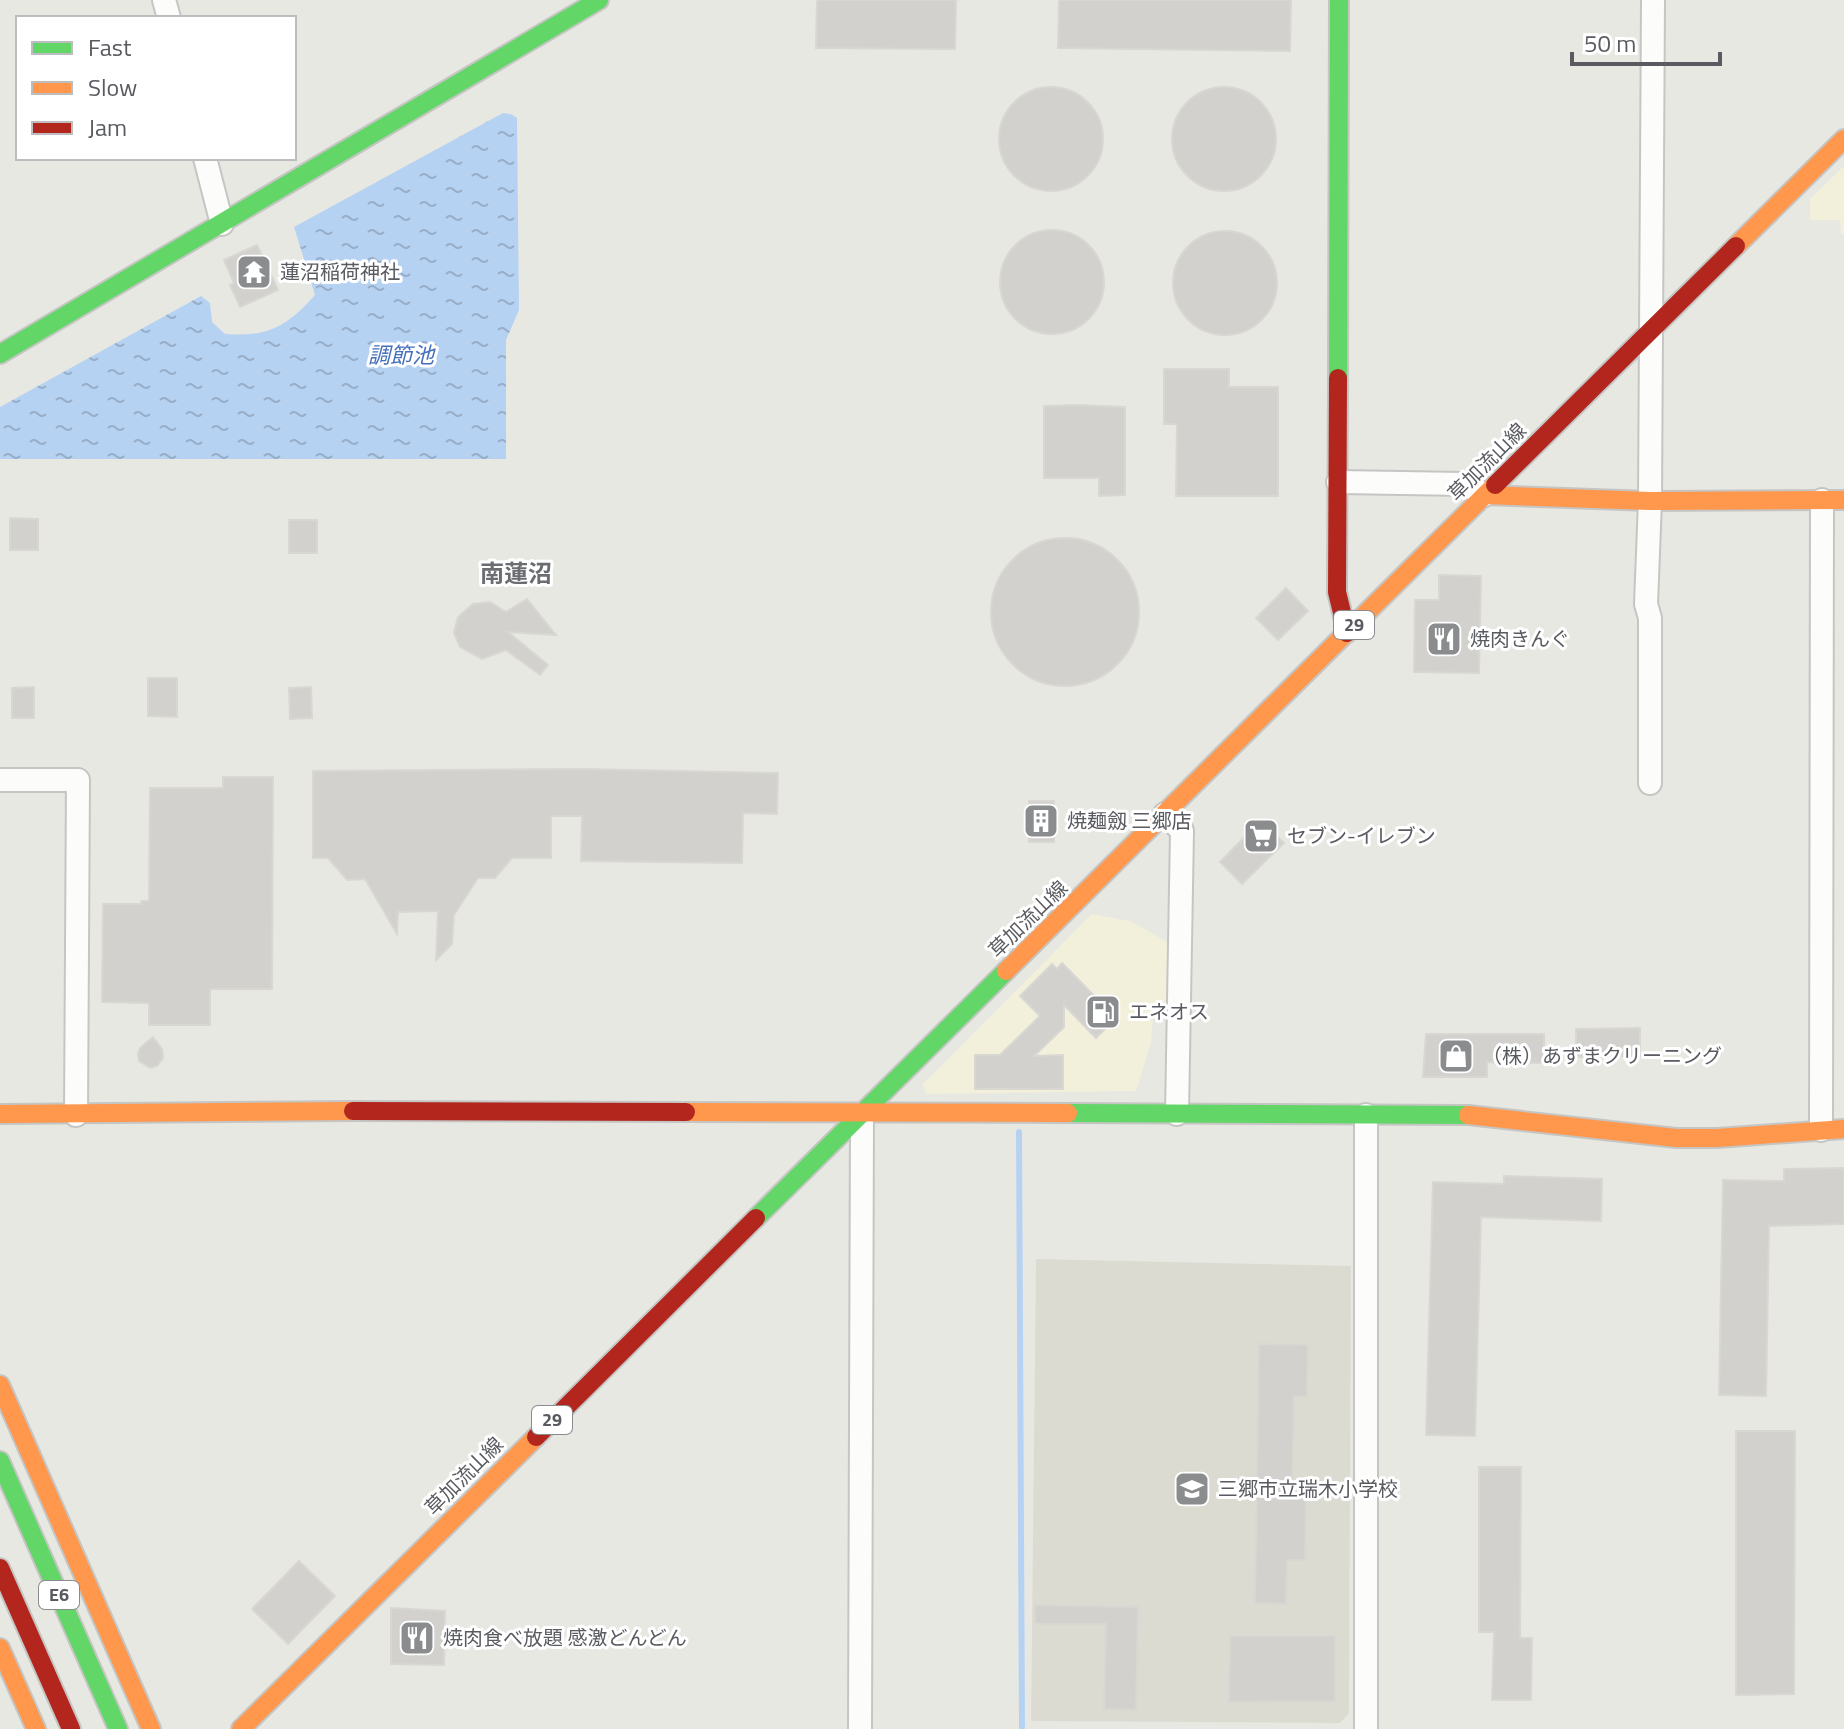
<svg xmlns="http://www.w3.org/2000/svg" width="1844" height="1729" font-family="'Titillium Web','Noto Sans JP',sans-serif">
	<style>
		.commercial { fill: #f2f0db }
		.education { fill: #dcdbd2 }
		.water { fill: url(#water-ripples) }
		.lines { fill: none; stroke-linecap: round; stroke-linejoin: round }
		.stream { stroke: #b6d2f3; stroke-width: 6 }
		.building { fill: #d2d1ce; stroke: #d8d7d2; stroke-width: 2 }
		.street-casing { stroke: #c5c5c3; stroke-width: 26 }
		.fast-casing { stroke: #c5c5c4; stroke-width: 22 }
		.slow-casing { stroke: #c5c5c4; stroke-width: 22 }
		.jam-casing { stroke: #c5c5c4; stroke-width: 22 }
		.street { stroke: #fcfcfb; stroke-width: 22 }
		.fast { stroke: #63d668; stroke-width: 18 }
		.slow { stroke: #ff974d; stroke-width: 18 }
		.jam { stroke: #b3261e; stroke-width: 18 }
		.labels { text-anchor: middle; stroke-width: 6; stroke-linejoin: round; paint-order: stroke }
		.shield { fill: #fff; stroke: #8b8c90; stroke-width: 2 }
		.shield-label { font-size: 18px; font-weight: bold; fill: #595b60 }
		.poi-label { font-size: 20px; fill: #595b60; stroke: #fff; text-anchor: start }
		.street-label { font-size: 20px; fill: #595b60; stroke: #fff }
		.water-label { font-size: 22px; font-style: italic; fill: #4670bb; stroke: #fff }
		.quarter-label { font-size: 24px; font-weight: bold; fill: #6a6d72; stroke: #fff }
	</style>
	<defs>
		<pattern id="water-ripples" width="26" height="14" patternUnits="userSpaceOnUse" patternTransform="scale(2)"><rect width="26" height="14" fill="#b6d2f3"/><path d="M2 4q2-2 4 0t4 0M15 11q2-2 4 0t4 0" fill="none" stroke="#97adc8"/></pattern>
	</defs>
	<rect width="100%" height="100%" fill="#e8e8e3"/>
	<g class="commercial">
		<path d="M1844 166V234H1841L1840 220H1810V199Z"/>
		<path d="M1092 914 1130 921 1171 944 1169 1017H1153L1151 1042 1136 1091 926 1094 923 1084Z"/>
	</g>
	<path class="education" d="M1036 1259 1351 1266 1349 1713 1340 1723 1031 1721Z"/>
	<path class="water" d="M503 113 511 114 517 118 519 310 506 340V459H0V407L201 296 210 303 212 322 225 334C269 337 286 327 315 295L294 227Z"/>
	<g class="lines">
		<path class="stream" d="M1019 1132 1022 1727"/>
	</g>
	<g class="building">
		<path d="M817 0H956L955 49 816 48Z"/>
		<path d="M1059 0H1291L1290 51 1058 48Z"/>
		<circle cx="1224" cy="139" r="52"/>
		<circle cx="1051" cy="139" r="52"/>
		<circle cx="1052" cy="282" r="52"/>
		<circle cx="1225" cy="283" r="52"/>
		<path d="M257 245 278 290 240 307 230 285 234 283 224 260Z"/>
		<path d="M1164 369H1229V387H1278V496H1176L1177 424H1164Z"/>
		<path d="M1078 405 1125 407V495L1099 496V478H1044V406Z"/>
		<path d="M10 518 38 519V550H10Z"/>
		<rect x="289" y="520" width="28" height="33"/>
		<circle cx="1065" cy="612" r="74"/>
		<path d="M1439 575 1481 576 1479 673 1414 672 1415 600H1439Z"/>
		<path d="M1286 588 1308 611 1278 640 1256 618Z"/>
		<path d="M527 599 556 635 508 632 548 665 540 675 506 650 482 659 460 647 454 633 458 617 473 604 490 602 506 612Z"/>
		<path d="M148 678H177V717L148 716Z"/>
		<path d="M34 687V718H12V688Z"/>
		<path d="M311 687 312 718 290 719 289 688Z"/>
		<path d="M582 769 778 773 777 814 743 813 742 863 581 861 582 816H551V858H512L495 878H478L454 915 452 944 436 960 438 911 398 912 397 934 365 879 347 880 328 858H313V771Z"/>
		<path d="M223 777H273L272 989H210V1025H149V1003L102 1002 103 904H141V901H149L150 788H223Z"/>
		<rect x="1029" y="801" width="25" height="41"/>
		<path d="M1261 820 1284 843 1242 884 1220 862Z"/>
		<path d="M1062 963 1116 1018 1096 1038 1064 1005V1027L1034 1056 1063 1055V1089H975V1055H1000L1040 1016 1020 996 1052 964 1057 969Z"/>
		<path d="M1640 1028V1056L1576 1057V1029Z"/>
		<path d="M1426 1034H1544V1063L1487 1062V1077H1423Z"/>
		<path d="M153 1037 162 1049 163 1058 157 1066 150 1068 139 1061 138 1054 140 1048Z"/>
		<path d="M1844 1168V1224L1769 1226 1766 1396 1719 1395 1723 1180 1784 1181V1169Z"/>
		<path d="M1504 1176 1602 1179 1601 1221 1481 1217 1475 1436 1426 1435 1433 1182 1504 1184Z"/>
		<path d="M1259 1344 1308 1345 1307 1397 1294 1396 1292 1499H1306L1305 1560H1287L1286 1604 1255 1603Z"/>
		<path d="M1736 1431H1795L1794 1694 1736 1695Z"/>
		<path d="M1479 1467H1521L1520 1638H1532L1531 1700H1492L1494 1632H1479Z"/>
		<path d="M299 1561 335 1596 288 1644 252 1609Z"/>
		<path d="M1035 1605 1138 1607 1136 1710 1104 1709 1106 1624H1035Z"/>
		<path d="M391 1608 445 1611 444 1665 391 1664Z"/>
		<path d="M1230 1636H1335V1701L1229 1702Z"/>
	</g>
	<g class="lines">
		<defs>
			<g id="street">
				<path d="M164 0 169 18"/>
				<path d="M205 158 222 224"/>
				<path d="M1338 482 1464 484 1485 495"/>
				<path d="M0 780H78L76 1115"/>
				<path d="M1650 783V618L1646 604 1650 501 1653 0"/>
				<path d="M1165 814 1182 831 1177 1114"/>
				<path d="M1366 1115V1729"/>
				<path d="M1821 1130 1822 500"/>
				<path d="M860 1729 862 1115"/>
			</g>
			<g id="fast">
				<path d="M0 354 599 0"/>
				<path d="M1338 378 1339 0"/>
				<path d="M1068 1113 1468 1115"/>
				<path d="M756 1218 1006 971"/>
				<path d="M0 1461 118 1729"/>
			</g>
			<g id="slow">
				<path d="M1736 246 1844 139"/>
				<path d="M1485 495 1650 501 1844 500"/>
				<path d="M1006 971 1495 485"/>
				<path d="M686 1112 1068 1113"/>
				<path d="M0 1114 353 1111"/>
				<path d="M1468 1115 1676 1138H1717L1844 1129"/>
				<path d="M0 1385 151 1729"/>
				<path d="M0 1648 36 1729"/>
				<path d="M241 1729 536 1437"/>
			</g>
			<g id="jam">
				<path d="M1338 378 1337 592 1347 633"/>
				<path d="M1495 485 1736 246"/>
				<path d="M353 1111 686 1112"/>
				<path d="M536 1437 756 1218"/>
				<path d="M0 1568 71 1729"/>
			</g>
		</defs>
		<use href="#street" class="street-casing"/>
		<use href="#fast" class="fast-casing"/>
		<use href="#slow" class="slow-casing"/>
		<use href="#jam" class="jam-casing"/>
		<use href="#street" class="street"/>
		<use href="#fast" class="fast"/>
		<use href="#slow" class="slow"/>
		<use href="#jam" class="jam"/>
	</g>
	<defs>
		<symbol id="temple-square" viewBox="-11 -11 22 22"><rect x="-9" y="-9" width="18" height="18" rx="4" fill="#8b8c8e" stroke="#fff"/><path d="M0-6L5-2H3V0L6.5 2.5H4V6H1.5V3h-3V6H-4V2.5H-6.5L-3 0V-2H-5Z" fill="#fff"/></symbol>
		<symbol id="restaurant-square" viewBox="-11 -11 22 22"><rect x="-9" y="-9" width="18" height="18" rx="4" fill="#8b8c8e" stroke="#fff"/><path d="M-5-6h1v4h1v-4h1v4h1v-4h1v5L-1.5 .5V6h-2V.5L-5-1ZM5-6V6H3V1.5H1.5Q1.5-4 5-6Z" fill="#fff"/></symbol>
		<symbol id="building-square" viewBox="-11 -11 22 22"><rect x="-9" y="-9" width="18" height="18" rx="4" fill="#8b8c8e" stroke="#fff"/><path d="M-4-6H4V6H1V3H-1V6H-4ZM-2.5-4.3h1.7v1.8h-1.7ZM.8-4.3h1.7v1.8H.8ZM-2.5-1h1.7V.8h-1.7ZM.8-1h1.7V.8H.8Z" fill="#fff"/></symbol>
		<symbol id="supermarket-square" viewBox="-11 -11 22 22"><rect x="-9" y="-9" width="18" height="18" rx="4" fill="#8b8c8e" stroke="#fff"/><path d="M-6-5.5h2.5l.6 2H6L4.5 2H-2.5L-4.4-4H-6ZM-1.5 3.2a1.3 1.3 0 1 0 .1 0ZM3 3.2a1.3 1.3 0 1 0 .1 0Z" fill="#fff"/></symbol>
		<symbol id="fuel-square" viewBox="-11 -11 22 22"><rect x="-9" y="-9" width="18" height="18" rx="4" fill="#8b8c8e" stroke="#fff"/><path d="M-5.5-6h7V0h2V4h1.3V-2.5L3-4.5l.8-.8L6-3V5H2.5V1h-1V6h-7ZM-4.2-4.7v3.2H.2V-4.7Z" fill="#fff"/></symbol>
		<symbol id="shop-square" viewBox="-11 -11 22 22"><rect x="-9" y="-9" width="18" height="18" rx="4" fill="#8b8c8e" stroke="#fff"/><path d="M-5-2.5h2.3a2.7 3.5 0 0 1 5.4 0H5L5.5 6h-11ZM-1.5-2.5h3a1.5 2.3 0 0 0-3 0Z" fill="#fff"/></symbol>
		<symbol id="school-square" viewBox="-11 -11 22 22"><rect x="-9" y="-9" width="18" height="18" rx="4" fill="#8b8c8e" stroke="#fff"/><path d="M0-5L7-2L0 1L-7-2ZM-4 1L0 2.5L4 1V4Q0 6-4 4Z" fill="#fff"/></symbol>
	</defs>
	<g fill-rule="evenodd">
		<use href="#temple-square" x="234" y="252" width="40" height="40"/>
		<use href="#restaurant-square" x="1424" y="619" width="40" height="40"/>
		<use href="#building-square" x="1021" y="801" width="40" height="40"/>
		<use href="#supermarket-square" x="1241" y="816" width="40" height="40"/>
		<use href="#fuel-square" x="1083" y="992" width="40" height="40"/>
		<use href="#shop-square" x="1436" y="1036" width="40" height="40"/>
		<use href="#school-square" x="1172" y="1469" width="40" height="40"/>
		<use href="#restaurant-square" x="397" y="1618" width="40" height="40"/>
	</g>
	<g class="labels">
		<g class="shield">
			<rect x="1334" y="611" width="40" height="28" rx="6"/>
			<rect x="532" y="1406" width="40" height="28" rx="6"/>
			<rect x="39" y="1581" width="40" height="28" rx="6"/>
		</g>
		<g class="shield-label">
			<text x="1354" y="631">29</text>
			<text x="552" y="1426">29</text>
			<text x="59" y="1601">E6</text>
		</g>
		<g class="poi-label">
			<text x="280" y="279">蓮沼稲荷神社</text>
			<text x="1470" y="646">焼肉きんぐ</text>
			<text x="1067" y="828">焼麺劔 三郷店</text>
			<text x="1287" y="843">セブン-イレブン</text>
			<text x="1129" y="1019">エネオス</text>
			<text x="1482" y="1063">（株）あずまクリーニング</text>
			<text x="1218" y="1496">三郷市立瑞木小学校</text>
			<text x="443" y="1645">焼肉食べ放題 感激どんどん</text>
		</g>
		<g class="street-label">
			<text transform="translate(1487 462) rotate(-45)" y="7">草加流山線</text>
			<text transform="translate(1028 919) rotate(-44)" y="7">草加流山線</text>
			<text transform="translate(464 1476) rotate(-45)" y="7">草加流山線</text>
		</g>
		<g class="water-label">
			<text x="401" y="363">調節池</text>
		</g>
		<g class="quarter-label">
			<text x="516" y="582">南蓮沼</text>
		</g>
	</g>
	<rect x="16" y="16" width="280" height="144" fill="#ffffff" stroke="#bdbdbf" stroke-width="2"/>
	<rect x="32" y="42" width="40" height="12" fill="#63d668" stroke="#bdbdbf" stroke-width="2"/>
	<text x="88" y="56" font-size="24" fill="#595b60">Fast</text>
	<rect x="32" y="82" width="40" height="12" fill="#ff974d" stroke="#bdbdbf" stroke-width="2"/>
	<text x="88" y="96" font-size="24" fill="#595b60">Slow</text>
	<rect x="32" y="122" width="40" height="12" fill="#b3261e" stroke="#bdbdbf" stroke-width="2"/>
	<text x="88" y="136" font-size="24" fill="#595b60">Jam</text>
	<path d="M1572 52v12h148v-12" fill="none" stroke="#595b60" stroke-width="4"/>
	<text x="1584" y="52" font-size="24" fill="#595b60" stroke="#ffffff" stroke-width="6" paint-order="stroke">50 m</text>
</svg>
